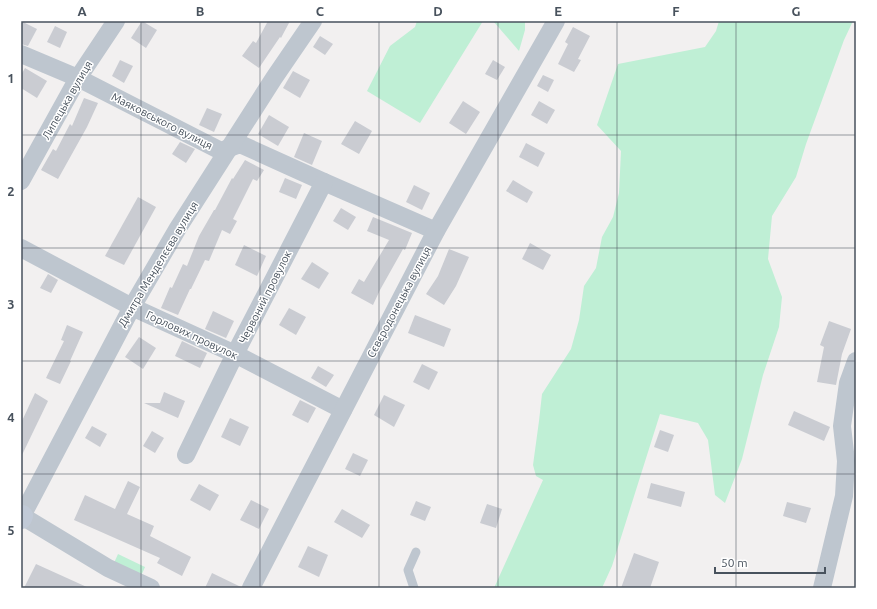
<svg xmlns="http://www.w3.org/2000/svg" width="877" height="609" font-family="Ubuntu,sans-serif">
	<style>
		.green { fill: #bfefd5 }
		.building { fill: #caccd2 }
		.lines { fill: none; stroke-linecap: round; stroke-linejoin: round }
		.lane { stroke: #bec6cf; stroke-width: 9 }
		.street { stroke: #bec6cf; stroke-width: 18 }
		.secondary { stroke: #c1cad7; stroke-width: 22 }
		.grid { fill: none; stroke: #48525d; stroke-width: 1; stroke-opacity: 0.55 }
		.labels { text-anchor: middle; stroke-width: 3; stroke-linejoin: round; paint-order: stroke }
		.street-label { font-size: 11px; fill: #48525d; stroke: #fff }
		.neatline { fill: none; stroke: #48525d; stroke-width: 1.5 }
		.grid-label { font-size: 13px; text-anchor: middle; font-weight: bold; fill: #48525d }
	</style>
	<rect width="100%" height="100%" fill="#f2f0f0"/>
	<g class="green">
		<path d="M417 21H483L420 123 367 91 390 46 415 27Z"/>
		<path d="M493 21H525V30L519 51Z"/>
		<path d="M719 21H853L844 40 806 144 796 177 772 216 768 259 782 297 779 327 763 375 742 459 725 503 715 495 708 440 698 423 660 414 612 566 602 588H494L543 480 536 476 533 465 539 421 542 394 571 349 579 320 584 286 596 268 602 237 613 217 619 193 621 151 597 125 618 64 705 47 716 31Z"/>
		<path d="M118 554 145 567 141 576 114 563Z"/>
	</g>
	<g class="building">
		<path d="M21 21 37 29 28 46 21 44Z"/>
		<path d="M142 21 157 30 146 48 131 38Z"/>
		<path d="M268 21H290L281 38 280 37 259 68 242 56 253 41 256 43Z"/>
		<path d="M55 26 67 32 60 48 47 42Z"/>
		<path d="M573 27 590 36 578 59 581 60 574 72 558 64 568 44 565 42Z"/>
		<path d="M320 36 333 44 325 55 313 47Z"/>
		<path d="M120 60 133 66 124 83 112 76Z"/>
		<path d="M493 60 505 67 497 80 485 74Z"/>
		<path d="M25 68 47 81 37 98 21 88V75Z"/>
		<path d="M293 71 310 80 300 98 283 88Z"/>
		<path d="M543 75 554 80 548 92 537 86Z"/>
		<path d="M84 98 98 103 87 127 58 179 41 170 53 149 56 151 70 124 72 126Z"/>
		<path d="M463 101 480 112 466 134 449 123Z"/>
		<path d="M539 101 555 110 547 124 531 115Z"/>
		<path d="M207 108 222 114 214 132 199 125Z"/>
		<path d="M269 115 289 127 278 146 258 134Z"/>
		<path d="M355 121 372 131 359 154 341 144Z"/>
		<path d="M304 133 322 141 312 165 294 157Z"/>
		<path d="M180 142 195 149 186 163 172 154Z"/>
		<path d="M526 143 545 153 538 167 519 157Z"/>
		<path d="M245 160 264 170 257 181 253 179 233 219 237 221 230 234 222 230 209 261 205 260 191 289H190L178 315 161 308 170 287 172 288 183 264 187 266 199 236 214 210H215L232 178 233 179Z"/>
		<path d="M285 178 302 185 296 199 279 192Z"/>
		<path d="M513 180 533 192 527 203 506 191Z"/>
		<path d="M414 185 430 193 422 210 406 202Z"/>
		<path d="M138 197 156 207 124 265 105 256Z"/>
		<path d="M341 208 356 217 348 230 333 221Z"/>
		<path d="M373 217 412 233 405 250 403 249 380 290 373 305 351 293 359 279 364 282 389 240 367 231Z"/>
		<path d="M530 243 551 255 543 270 522 259Z"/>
		<path d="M244 245 266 256 257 276 235 265Z"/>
		<path d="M449 249 469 257 456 286 444 305 426 294 438 276Z"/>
		<path d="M312 262 329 273 319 289 301 279Z"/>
		<path d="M48 274 58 280 51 293 40 288Z"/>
		<path d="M289 308 306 317 296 335 279 325Z"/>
		<path d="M213 311 234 321 226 338 205 329Z"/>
		<path d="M415 315 451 329 444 347 408 333Z"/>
		<path d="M829 321 851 329 842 354 836 385 817 382 824 347 820 345Z"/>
		<path d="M67 325 83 332 70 361H71L60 384 46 378 64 341 61 340Z"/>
		<path d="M139 337 156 348 143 369 125 357Z"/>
		<path d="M182 341 207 353 200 368 175 356Z"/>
		<path d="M422 364 438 372 429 390 413 382Z"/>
		<path d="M318 366 334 375 326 387 311 378Z"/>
		<path d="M164 392 185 401 178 418 144 403H160Z"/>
		<path d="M35 393 48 401 21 457V423Z"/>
		<path d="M384 395 405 405 394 427 374 415Z"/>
		<path d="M300 400 316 408 308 423 292 415Z"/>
		<path d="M794 411 830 427 824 441 788 425Z"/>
		<path d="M230 418 249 427 240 446 221 437Z"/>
		<path d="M92 426 107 434 100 447 85 438Z"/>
		<path d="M660 430 674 435 668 452 654 447Z"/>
		<path d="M152 431 164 438 155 453 143 446Z"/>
		<path d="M353 453 368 460 360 476 345 469Z"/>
		<path d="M128 481 140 487 127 514 154 526 150 536 191 557 182 576 157 563 160 558 74 520 85 495 115 509Z"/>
		<path d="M651 483 685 492 681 507 647 498Z"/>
		<path d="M199 484 219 495 210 511 190 500Z"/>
		<path d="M251 500 269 509 259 529 240 520Z"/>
		<path d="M416 501 431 507 425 521 410 515Z"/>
		<path d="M787 502 811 508 806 523 783 516Z"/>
		<path d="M487 504 502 509 496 528 480 523Z"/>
		<path d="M342 509 370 525 362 538 334 522Z"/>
		<path d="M308 546 328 555 319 577 298 567Z"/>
		<path d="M634 553 659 562 650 588H621Z"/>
		<path d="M36 564 89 588H24Z"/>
		<path d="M212 573 241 587V588H205Z"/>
	</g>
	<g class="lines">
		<path class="lane" d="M414 588 408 570 416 552"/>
		<g class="street">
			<path d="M21 54 78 78 221 151 240 144 324 182 436 231"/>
			<path d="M21 181 78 78 116 21"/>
			<path d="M21 248 132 307 235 354 343 410"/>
			<path d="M186 455 235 354 324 182"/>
			<path d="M151 588 108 568 22 516 132 307 178 228 274 78 313 21"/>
			<path d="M251 588 436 231 556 21"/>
			<path d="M822 588 844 496 846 461 842 426 848 383 856 361"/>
		</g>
		<path class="secondary" d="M21 518 22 516"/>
	</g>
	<path class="grid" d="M141 21V588M260 21V588M379 21V588M498 21V588M617 21V588M736 21V588M21 135H856M21 248H856M21 361H856M21 474H856"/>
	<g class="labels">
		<g class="street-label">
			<text transform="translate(67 100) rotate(-60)" y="4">Липецька вулиця</text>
			<text transform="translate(162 121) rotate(27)" y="4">Маяковського вулиця</text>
			<text transform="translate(158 264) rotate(-59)" y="4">Дмитра Менделєєва вулиця</text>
			<text transform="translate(265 297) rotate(-63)" y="4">Червоний провулок</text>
			<text transform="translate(399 302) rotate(-62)" y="4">Сєвєродонецька вулиця</text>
			<text transform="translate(192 335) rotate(25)" y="4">Горлових провулок</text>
		</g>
	</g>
	<rect width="877" height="609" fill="none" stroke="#ffffff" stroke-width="44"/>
	<path d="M715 567v6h110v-6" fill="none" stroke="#48525d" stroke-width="2"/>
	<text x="721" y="567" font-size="12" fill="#48525d" stroke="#ffffff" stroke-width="3" paint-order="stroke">50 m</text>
	<rect x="22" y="22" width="833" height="565" class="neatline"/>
	<g class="grid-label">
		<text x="82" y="16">A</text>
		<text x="200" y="16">B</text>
		<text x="320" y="16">C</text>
		<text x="438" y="16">D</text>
		<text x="558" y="16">E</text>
		<text x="676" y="16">F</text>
		<text x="796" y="16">G</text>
		<text x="11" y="83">1</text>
		<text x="11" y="196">2</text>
		<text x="11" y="309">3</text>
		<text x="11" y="422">4</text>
		<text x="11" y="535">5</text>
	</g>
</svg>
